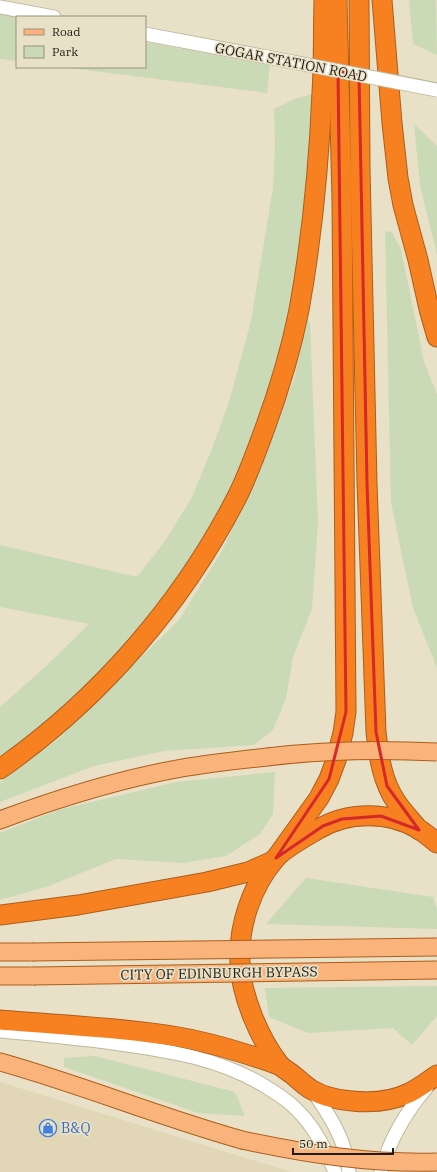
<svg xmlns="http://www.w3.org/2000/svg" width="437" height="1172" font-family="'IBM Plex Serif',serif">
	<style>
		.built { fill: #e1d7b6 }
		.green { fill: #cad9b6 }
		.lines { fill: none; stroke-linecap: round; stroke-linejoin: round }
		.minor-casing { stroke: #beb69d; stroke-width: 15 }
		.major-casing { stroke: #ab5e1c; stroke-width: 19 }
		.highway-casing { stroke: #ab5e1c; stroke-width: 21 }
		.minor { stroke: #fff; stroke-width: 13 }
		.major { stroke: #fab37a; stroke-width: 17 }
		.highway { stroke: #f78121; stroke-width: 19 }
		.minor-bridge-casing { stroke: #beb69d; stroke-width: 15; stroke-linecap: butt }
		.major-bridge-casing { stroke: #ab5e1c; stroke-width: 19; stroke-linecap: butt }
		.minor-bridge { stroke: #fff; stroke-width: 13 }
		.major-bridge { stroke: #fab37a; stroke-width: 17 }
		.marked { fill: none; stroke: #d62828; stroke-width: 3; stroke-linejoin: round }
		.labels { text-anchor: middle; stroke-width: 3.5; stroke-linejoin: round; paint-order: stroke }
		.street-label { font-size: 14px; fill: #1f1c13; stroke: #e9e1c7 }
		.shop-label { font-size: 14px; fill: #366cbe; stroke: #e9e1c7; text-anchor: start }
	</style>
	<rect width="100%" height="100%" fill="#e9e1c7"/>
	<path class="built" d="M0 1082 292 1172H0Z"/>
	<g class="green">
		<path d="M409 0H436L437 55 413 44Z"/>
		<path d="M0 15 17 18V61L0 59Z"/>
		<path d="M145 42 270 65 267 93 62 67H145Z"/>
		<path d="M322 92 299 311 257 451 166 608 0 769V707L44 668 89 624 0 607V545L137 577 165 541 191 499 211 451 229 402 251 321 273 188 275 145 274 109 297 98Z"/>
		<path d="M414 124 437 146V255L420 185Z"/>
		<path d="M385 231 392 232 401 249 424 362 437 394V668L413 608 391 503Z"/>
		<path d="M306 318 310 322 318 523 312 609 293 657 286 698 273 730 254 745 164 751 94 766 0 802V782L57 740 179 620 223 549 264 457 295 377Z"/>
		<path d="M275 772 273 814 260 834 226 856 183 863 116 859 49 886 0 900V833L58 810 176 782Z"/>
		<path d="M306 878 433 897 437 909V929L266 924Z"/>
		<path d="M437 986V1016L412 1045 393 1028 308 1033 269 1017 265 988Z"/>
		<path d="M95 1056 235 1092 245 1116 198 1113 64 1067V1058Z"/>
	</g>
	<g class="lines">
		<defs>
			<g id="minor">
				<path d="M0 7 54 17"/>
				<path d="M145 34 267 57"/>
				<path d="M0 1031C35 1034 71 1038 106 1042 164 1050 221 1057 271 1090 279 1095 288 1101 295 1108 314 1126 325 1148 335 1172"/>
				<path d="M313 1091C324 1108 336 1125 343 1145 346 1153 347 1163 349 1172"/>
				<path d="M381 1172C389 1140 406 1112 427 1087"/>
			</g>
			<g id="major">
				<path d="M0 820C59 798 120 779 182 768 210 763 239 760 267 757"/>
				<path d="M0 952H32"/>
				<path d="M0 976H33"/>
				<path d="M0 1062C82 1085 160 1117 242 1140"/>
			</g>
			<g id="highway">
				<path d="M359 0 360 168 367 483 376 732C379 757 382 782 397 803 404 813 412 821 419 830"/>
				<path d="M382 0 392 123 398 178 403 205 418 260 429 309 437 337"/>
				<path d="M0 769C100 699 184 602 239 493 249 472 257 450 265 428 279 390 291 350 299 310 312 238 319 165 322 92 324 61 323 31 324 0"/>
				<path d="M437 843C432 839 426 834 420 830 390 811 347 811 317 830 305 837 283 849 275 859 251 887 238 927 240 963 241 995 259 1038 279 1064 282 1068 288 1071 293 1075 299 1080 305 1086 312 1090 324 1097 339 1100 352 1101 371 1103 392 1101 409 1093 419 1088 428 1081 437 1075"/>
				<path d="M276 858 319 798 329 779 336 760 343 733 346 712 342 201 337 0"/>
				<path d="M0 915 78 905 207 882 248 872 273 861"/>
				<path d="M0 1020C58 1025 116 1027 173 1036 210 1042 245 1053 279 1065"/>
			</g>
		</defs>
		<use href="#minor" class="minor-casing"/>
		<use href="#major" class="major-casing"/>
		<use href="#highway" class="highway-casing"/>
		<use href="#minor" class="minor"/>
		<use href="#major" class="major"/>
		<use href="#highway" class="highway"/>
		<defs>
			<path id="minor-bridge" d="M267 57 437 90"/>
			<g id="major-bridge">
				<path d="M267 757C324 750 380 749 437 752"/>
				<path d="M32 952 437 947"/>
				<path d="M33 976 437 970"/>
				<path d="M242 1140C307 1154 371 1164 437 1162"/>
			</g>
		</defs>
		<use href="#minor-bridge" class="minor-bridge-casing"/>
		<use href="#major-bridge" class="major-bridge-casing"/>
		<use href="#minor-bridge" class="minor-bridge"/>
		<use href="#major-bridge" class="major-bridge"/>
	</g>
	<path class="marked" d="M338 71 359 75 367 483 376 732 387 786 419 830 381 816 342 819 323 826 276 858 329 779 346 712Z"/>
	<defs>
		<symbol id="shop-ring" viewBox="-11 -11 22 22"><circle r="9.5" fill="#e9e1c7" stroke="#3f7fe0" stroke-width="1.5"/><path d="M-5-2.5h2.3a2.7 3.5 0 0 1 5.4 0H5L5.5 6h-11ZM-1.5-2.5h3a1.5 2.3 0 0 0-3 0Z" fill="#3f7fe0"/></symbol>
	</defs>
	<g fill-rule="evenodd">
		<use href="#shop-ring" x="38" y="1118" width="20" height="20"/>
	</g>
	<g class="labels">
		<g class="street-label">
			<text transform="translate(291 62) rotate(11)" y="5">GOGAR STATION ROAD</text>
			<text transform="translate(219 973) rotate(-1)" y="5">CITY OF EDINBURGH BYPASS</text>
		</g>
		<g class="shop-label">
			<text x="61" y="1133">B&amp;Q</text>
		</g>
	</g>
	<rect x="16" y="16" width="130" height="52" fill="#e9e1c7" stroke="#98927f"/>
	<rect x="24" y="29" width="20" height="6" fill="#fab37a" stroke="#98927f"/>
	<text x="52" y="36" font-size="12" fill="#1f1c13">Road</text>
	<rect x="24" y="46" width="20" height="12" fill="#cad9b6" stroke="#98927f"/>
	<text x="52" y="56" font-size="12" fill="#1f1c13">Park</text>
	<path d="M293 1148v6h100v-6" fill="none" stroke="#1f1c13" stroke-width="2"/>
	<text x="299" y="1148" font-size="12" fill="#1f1c13" stroke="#e9e1c7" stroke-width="3" paint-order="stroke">50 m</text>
</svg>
